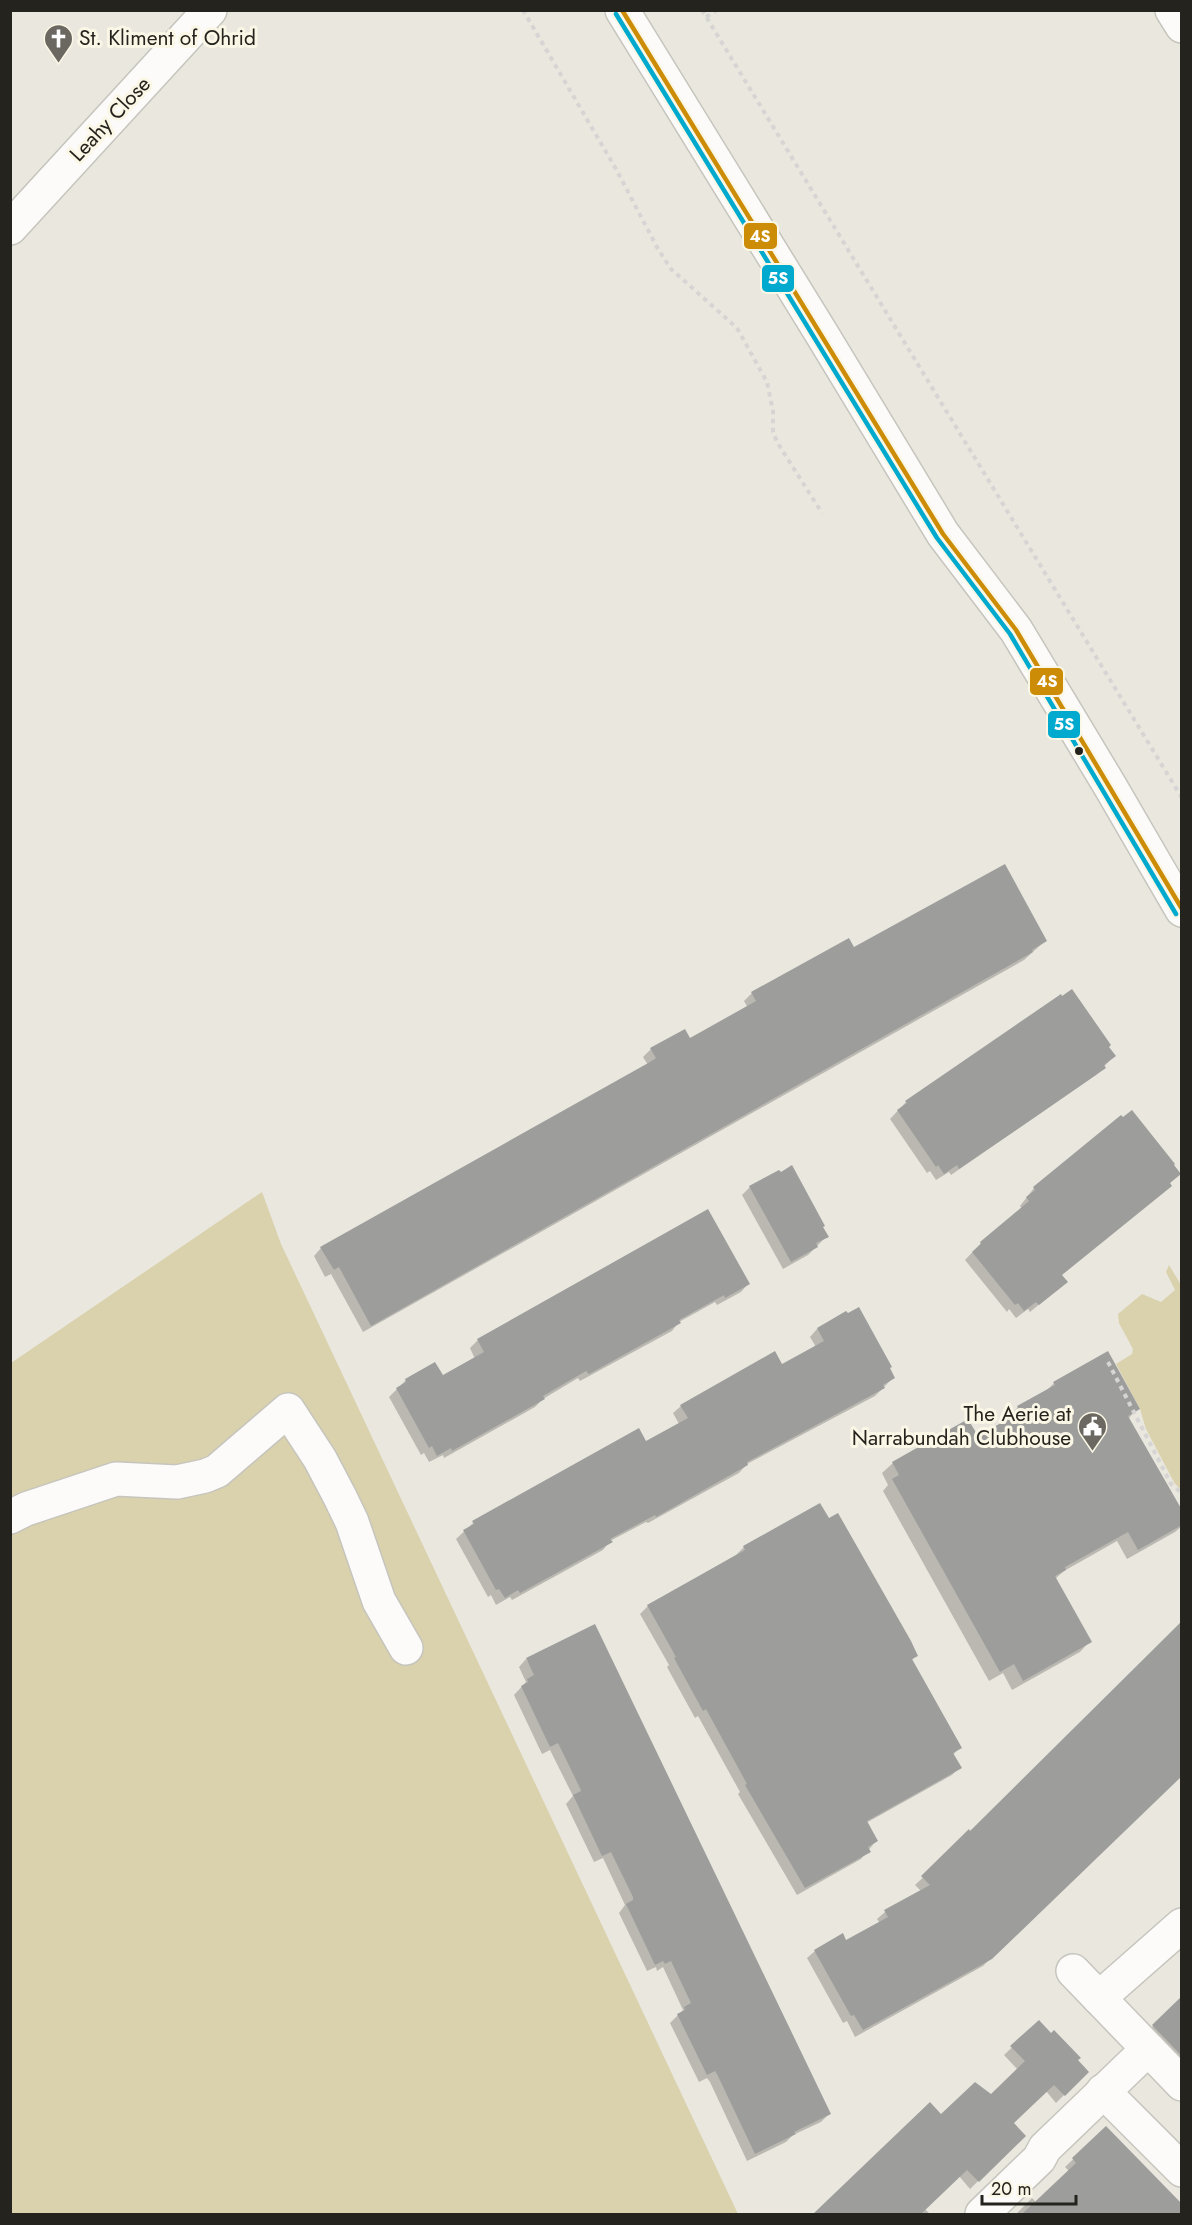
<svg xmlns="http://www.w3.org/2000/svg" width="1192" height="2225" font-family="Jost,sans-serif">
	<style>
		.green { fill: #dad1ad }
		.shadow { fill: #0003 }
		.building { fill: #9d9e9c }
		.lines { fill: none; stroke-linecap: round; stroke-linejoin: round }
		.minor-casing { stroke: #c6c5bd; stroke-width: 36 }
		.path { stroke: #d6d5d3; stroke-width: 4; stroke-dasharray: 4.5 4.5; stroke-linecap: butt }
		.minor { stroke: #fcfbfa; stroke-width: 33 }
		.bus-1-casing { stroke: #fbf7e6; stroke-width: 9 }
		.bus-2-casing { stroke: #fbf7e6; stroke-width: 9 }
		.bus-1 { stroke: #cd8c06; stroke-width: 4.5 }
		.bus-2 { stroke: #00a9ce; stroke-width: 4.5 }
		.bus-dot { fill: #25231d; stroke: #fbf7e6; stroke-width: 2 }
		.labels { text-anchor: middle; stroke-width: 6; stroke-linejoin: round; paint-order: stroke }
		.poi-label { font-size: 21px; fill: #25231d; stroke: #fbf7e6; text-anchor: start }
		.street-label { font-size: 21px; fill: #25231d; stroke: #fbf7e6 }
		.line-badge { stroke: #fbf7e6; stroke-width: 2 }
		.badge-label { font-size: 16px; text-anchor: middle; font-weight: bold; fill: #fff }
	</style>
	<rect width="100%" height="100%" fill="#e9e7de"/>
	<g class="green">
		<path d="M262 1192 281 1244 738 2214H11V1363Z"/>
		<path d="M1169 1265 1181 1285V1489L1175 1484 1146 1429 1140 1409 1116 1364 1132 1354 1133 1349 1119 1323 1118 1314 1142 1294 1161 1302 1175 1290 1166 1272Z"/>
	</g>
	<g class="shadow">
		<path d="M1045 941 1024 960 363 1332 331 1274 325 1277 314 1256 321 1248 648 1065 643 1057 651 1049 690 1040 748 1008 744 1001 752 993 853 949Z"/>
		<path d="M1108 1047 1114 1056 1096 1075 951 1175 949 1172 936 1180 930 1171 927 1173 890 1119 906 1102Z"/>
		<path d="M1121 1118 1061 1276 1058 1289 1030 1312 1028 1309 1016 1318 1009 1309 1007 1312 965 1260 981 1243 1022 1209 1020 1206 1034 1188Z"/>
		<path d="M750 1187 821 1227 827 1236 808 1255 783 1269 742 1195Z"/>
		<path d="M748 1284 741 1292 717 1305 715 1302 679 1322 672 1331 580 1381 578 1378 543 1399 535 1407 444 1458 443 1455 429 1462 424 1453 421 1455 389 1397 406 1380 442 1377 475 1359 470 1348 478 1340Z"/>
		<path d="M846 1313 893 1378 875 1396 747 1464 739 1473 648 1523 646 1522 610 1541 603 1550 512 1600 510 1597 496 1605 491 1595 488 1597 456 1539 473 1523 645 1443 679 1424 673 1413 681 1406 782 1366 816 1347 810 1337 817 1329Z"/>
		<path d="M1054 1383 1138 1408 1128 1419 1182 1514V1526L1175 1532 1127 1559 1117 1541 1064 1571 1055 1579 1090 1641 1080 1652 1012 1690 1003 1673 989 1681 883 1491 888 1485 882 1473 893 1463 977 1438 1008 1421 1007 1418 1018 1407 1045 1392Z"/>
		<path d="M744 1547 916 1656 911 1661 960 1747 953 1755 960 1767 952 1775 866 1823 876 1841 861 1859 797 1895 738 1794 740 1792 698 1716 695 1718 667 1667 669 1665 640 1614 648 1606 736 1555Z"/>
		<path d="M526 1659 829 2114 821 2122 793 2135 786 2142 747 2161 710 2082 707 2078 699 2082 670 2023 683 2010 663 1967 657 1971 656 1967 647 1971 619 1913 625 1905 603 1858 594 1862 566 1804 573 1796 550 1750 542 1754 514 1695 526 1682 519 1667Z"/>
		<path d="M1182 1773 983 1966 855 2037 847 2021 843 2023 807 1958 815 1951 846 1942 880 1923 877 1919 885 1912 921 1891 915 1885 970 1833Z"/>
		<path d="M1182 1998V2078L1141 2038Z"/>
		<path d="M1039 2022 1087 2072 1056 2103 1046 2091 1012 2123 1024 2136 970 2189 959 2176 925 2209 930 2214H820L818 2212 941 2116 991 2096 1018 2070 1004 2055Z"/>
		<path d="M1106 2128 1182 2205V2214H1016L1032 2198 1037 2203 1069 2171 1065 2167Z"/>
	</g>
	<g class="building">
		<path d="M1005 864 1047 941 1032 950 1033 952 371 1326 339 1267 334 1270 320 1247 650 1062 656 1058 650 1048 685 1029 690 1038 756 1001 751 992 849 938 854 947Z"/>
		<path d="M1072 989 1111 1045 1109 1047 1116 1056 1104 1065 1106 1068 1022 1126 959 1169 957 1165 944 1174 938 1165 936 1167 897 1110 907 1103 905 1101 1061 994 1062 996Z"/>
		<path d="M1132 1110 1175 1164 1174 1165 1181 1174 1170 1183 1172 1186 1062 1275 1068 1282 1039 1305 1036 1302 1024 1311 1018 1303 1015 1305 972 1252 981 1244 980 1242 1029 1201 1026 1197 1035 1190 1033 1187 1121 1115 1123 1117Z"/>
		<path d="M792 1165 825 1226 823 1227 829 1237 816 1243 818 1247 791 1262 749 1186 779 1170 781 1172Z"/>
		<path d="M708 1209 750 1284 725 1298 724 1295 679 1320 681 1323 589 1374 586 1371 543 1396 545 1399 452 1451 451 1448 437 1456 432 1446 429 1448 396 1388 406 1382 405 1379 435 1362 443 1375 484 1352 477 1339Z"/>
		<path d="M859 1307 892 1367 890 1368 895 1378 883 1385 885 1388 747 1462 748 1465 656 1517 655 1515 610 1539 613 1542 520 1593 518 1590 505 1598 499 1589 496 1590 463 1530 474 1524 472 1521 639 1428 646 1441 688 1418 680 1405 775 1351 782 1364 824 1341 817 1328 846 1311 848 1313Z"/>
		<path d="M1108 1351 1140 1409 1128 1416 1182 1510V1525L1138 1550 1128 1532 1065 1567 1066 1570 1055 1576 1092 1642 1023 1681 1014 1664 1000 1672 892 1479 899 1475 892 1462 968 1419 978 1436 1020 1412 1017 1406 1055 1385 1053 1382Z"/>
		<path d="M820 1503 829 1518 838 1513 911 1641 918 1656 912 1659 962 1748 953 1753 962 1768 867 1821 878 1841 868 1847 871 1852 805 1888 745 1785 747 1784 706 1709 703 1711 674 1658 676 1657 647 1605 745 1550 743 1546Z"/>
		<path d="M1182 1621V1776L992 1959 863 2030 854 2015 851 2016 814 1950 843 1933 846 1940 888 1917 884 1910 930 1885 921 1876 969 1829 970 1831Z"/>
		<path d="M595 1624 831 2114 794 2132 796 2134 755 2154 717 2074 715 2071 707 2075 677 2014 685 2010 684 2007 691 2003 671 1961 665 1964 663 1961 655 1965 626 1904 633 1900V1897L611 1852 602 1856 573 1795 581 1791 580 1788 558 1743 550 1747 521 1686 528 1682 527 1679 534 1675 526 1658Z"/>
		<path d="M1182 1996V2056L1152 2025Z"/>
		<path d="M1039 2020 1051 2033 1054 2030 1081 2058 1078 2060 1089 2072 1065 2096 1054 2085 1014 2123 1026 2136 979 2182 967 2170 921 2214H813L930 2102 941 2114 975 2082 991 2094 1025 2061 1010 2046Z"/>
		<path d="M1106 2126 1182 2204V2214H1022L1076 2163 1072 2158Z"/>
	</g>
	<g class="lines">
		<defs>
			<g id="minor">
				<path d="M622 10 823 336 943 534 1016 630 1110 786 1182 910"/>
				<path d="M1172 10 1182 26"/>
				<path d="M10 228 210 10"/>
				<path d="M10 1517 26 1509 116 1479 177 1482 205 1476 217 1471 288 1410 320 1459 340 1497 352 1522 379 1601 406 1648"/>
				<path d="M1073 1971 1182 2084"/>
				<path d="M1099 1998 1182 1925"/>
				<path d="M1103 2091 1182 2170"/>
				<path d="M982 2214 1039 2159 1045 2148 1148 2049"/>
			</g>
		</defs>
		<use href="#minor" class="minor-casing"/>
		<g class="path">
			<path d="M523 10 616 169 658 249 671 269 737 328 767 382 773 411V432L777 442 822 513"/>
			<path d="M702 10 1182 798"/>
			<path d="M706 17 717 10"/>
			<path d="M1108 1362 1171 1484 1182 1493"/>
		</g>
		<use href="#minor" class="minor"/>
		<defs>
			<path id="bus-1" d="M622 10 943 534 1016 630 1182 909"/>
			<path id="bus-2" d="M616 14 937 538 1010 634 1176 914"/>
		</defs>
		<use href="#bus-1" class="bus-1-casing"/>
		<use href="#bus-2" class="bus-2-casing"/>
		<use href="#bus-1" class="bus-1"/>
		<use href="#bus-2" class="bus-2"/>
	</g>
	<defs>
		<symbol id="church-pin" viewBox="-11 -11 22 30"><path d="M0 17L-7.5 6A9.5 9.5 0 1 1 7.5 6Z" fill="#6a6861" stroke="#fbf7e6"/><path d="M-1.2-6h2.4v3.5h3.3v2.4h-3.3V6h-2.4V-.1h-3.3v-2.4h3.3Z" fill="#fff"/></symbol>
		<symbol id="civic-pin" viewBox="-11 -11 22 30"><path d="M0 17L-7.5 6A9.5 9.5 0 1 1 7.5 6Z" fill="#6a6861" stroke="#fbf7e6"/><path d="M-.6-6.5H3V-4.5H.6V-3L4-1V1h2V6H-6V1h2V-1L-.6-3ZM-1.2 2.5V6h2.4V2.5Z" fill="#fff"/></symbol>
	</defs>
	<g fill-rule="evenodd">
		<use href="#church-pin" x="42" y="22" width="33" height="45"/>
		<use href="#civic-pin" x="1076" y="1410" width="33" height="45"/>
	</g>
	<circle class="bus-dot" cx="1079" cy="751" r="5"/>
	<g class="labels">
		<g class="poi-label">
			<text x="79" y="45">St. Kliment of Ohrid</text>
			<text x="1071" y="1421" text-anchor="end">The Aerie at<tspan x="1071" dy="24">Narrabundah Clubhouse</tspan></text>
		</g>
		<g class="street-label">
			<text transform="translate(110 119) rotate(-47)" y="7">Leahy Close</text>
		</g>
	</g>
	<g class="line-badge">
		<rect x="743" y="222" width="35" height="28" rx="6" fill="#cd8c06"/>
		<rect x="761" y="264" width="34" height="29" rx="6" fill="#00a9ce"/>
		<rect x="1029" y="667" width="35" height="29" rx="6" fill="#cd8c06"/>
		<rect x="1047" y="710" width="34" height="29" rx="6" fill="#00a9ce"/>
	</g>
	<g class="badge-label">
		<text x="760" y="242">4S</text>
		<text x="778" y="284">5S</text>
		<text x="1047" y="687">4S</text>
		<text x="1064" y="730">5S</text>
	</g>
	<rect width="1192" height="2225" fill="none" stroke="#25231d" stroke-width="24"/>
	<path d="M982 2195v9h94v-9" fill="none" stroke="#25231d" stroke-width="3"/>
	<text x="991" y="2195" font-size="18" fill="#25231d" stroke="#fbf7e6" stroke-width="4.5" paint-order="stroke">20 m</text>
</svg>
